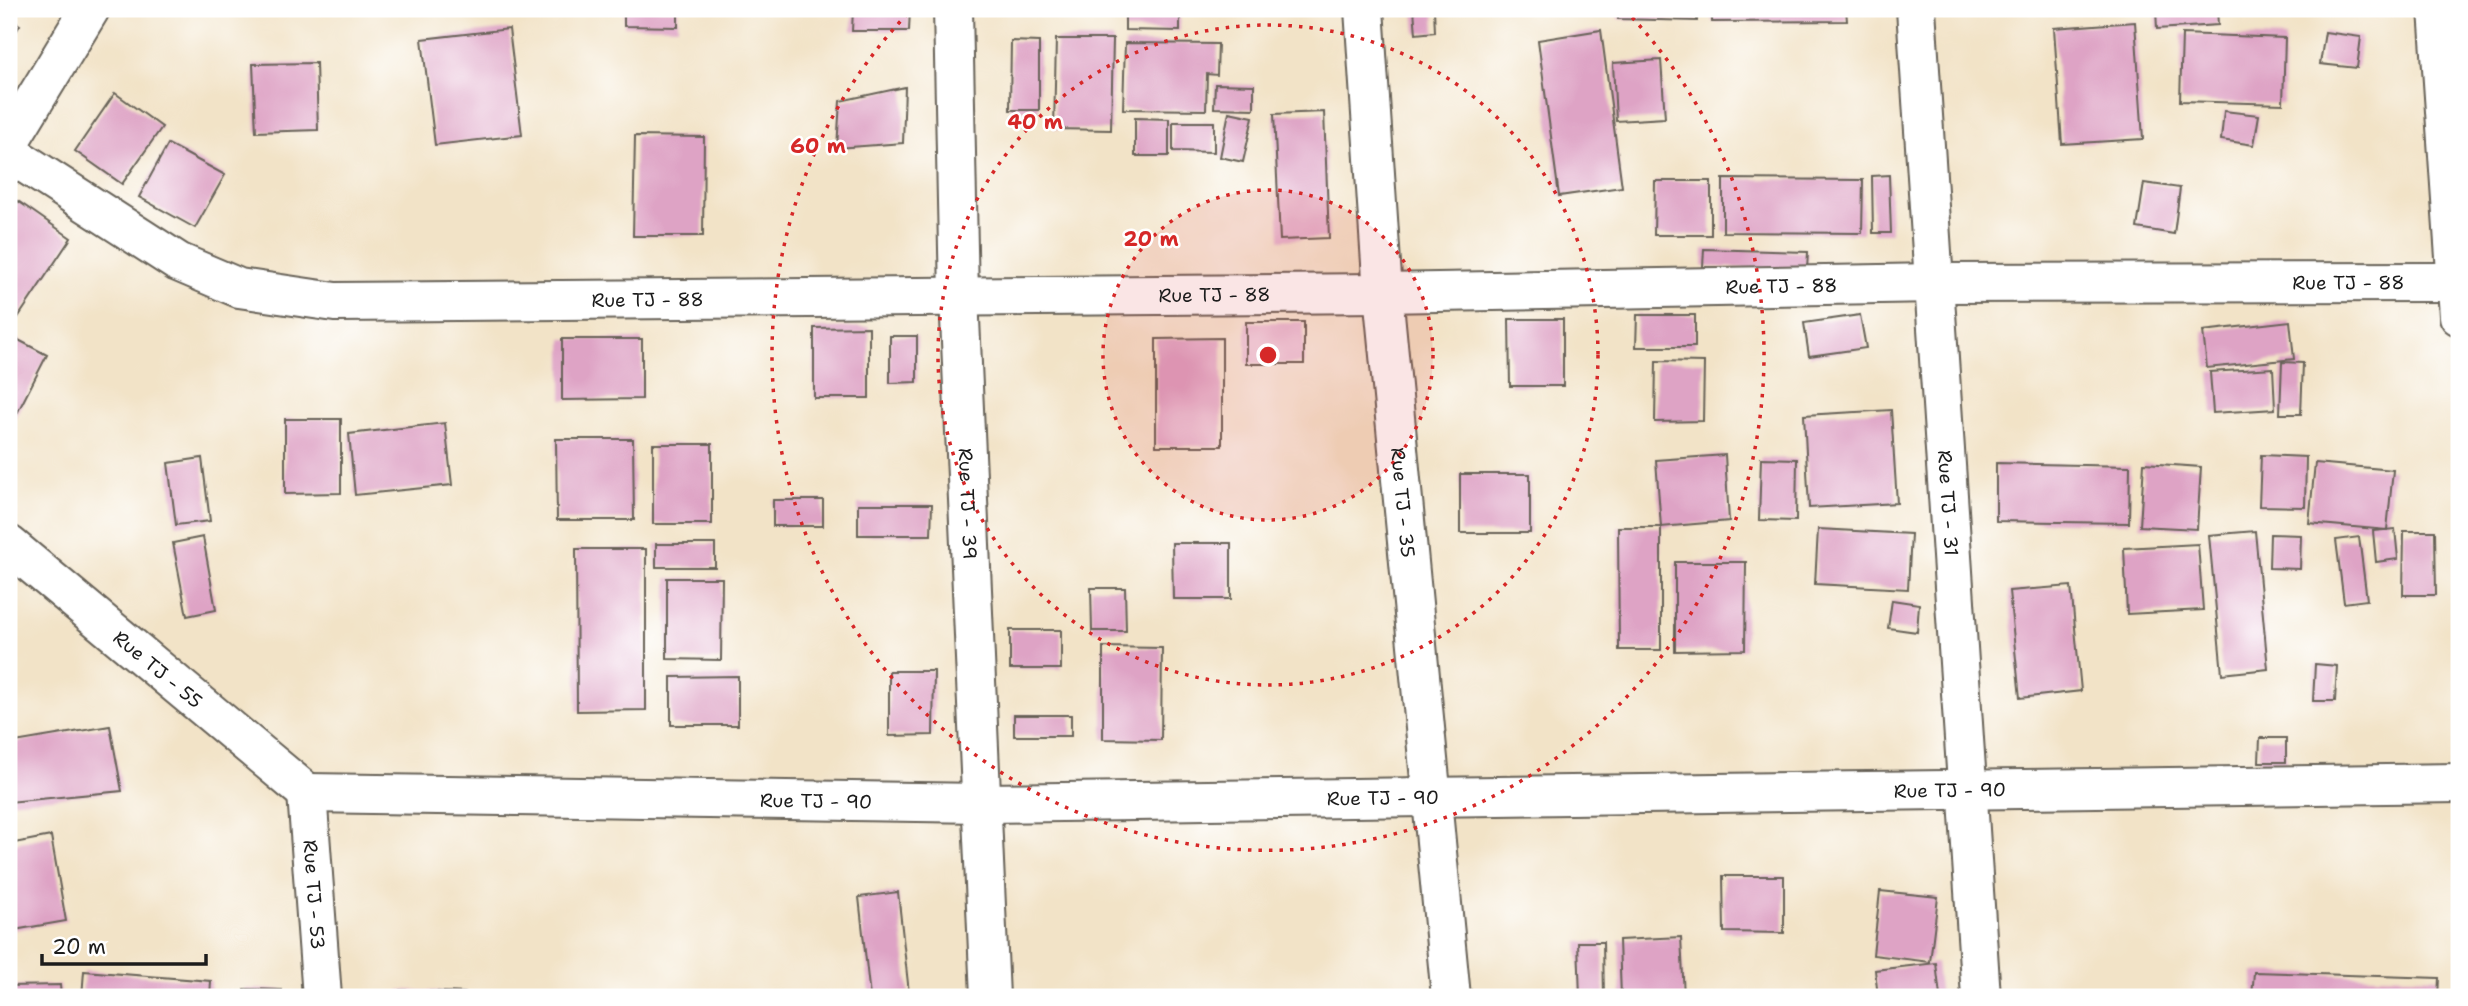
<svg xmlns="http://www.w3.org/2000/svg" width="2468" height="1006" font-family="'Shantell Sans',sans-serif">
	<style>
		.building { fill: #dea3c5 }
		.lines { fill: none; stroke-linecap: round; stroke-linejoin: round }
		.minor-casing { stroke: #676258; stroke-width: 42 }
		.minor { stroke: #fff; stroke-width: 38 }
		.ring { fill: none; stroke: #d62828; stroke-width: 3.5; stroke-dasharray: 3.5 7 }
		.labels { text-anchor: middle; stroke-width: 5; stroke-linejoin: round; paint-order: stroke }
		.street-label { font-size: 19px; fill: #1c1c1c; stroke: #fff }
		.centre { fill: #d62828; stroke: #fff; stroke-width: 3.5 }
		.ring-label { font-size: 21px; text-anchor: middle; font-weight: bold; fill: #d62828; stroke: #fff; stroke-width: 5; stroke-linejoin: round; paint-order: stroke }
	</style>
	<rect width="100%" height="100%" fill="#fff"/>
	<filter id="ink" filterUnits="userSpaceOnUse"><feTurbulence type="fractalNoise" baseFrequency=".0143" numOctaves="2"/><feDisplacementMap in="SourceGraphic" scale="14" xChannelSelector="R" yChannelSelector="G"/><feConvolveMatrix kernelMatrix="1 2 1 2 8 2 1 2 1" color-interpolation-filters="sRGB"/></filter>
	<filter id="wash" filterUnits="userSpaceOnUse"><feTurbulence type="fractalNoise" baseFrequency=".00686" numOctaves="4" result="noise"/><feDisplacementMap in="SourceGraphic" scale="28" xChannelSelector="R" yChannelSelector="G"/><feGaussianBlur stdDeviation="1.57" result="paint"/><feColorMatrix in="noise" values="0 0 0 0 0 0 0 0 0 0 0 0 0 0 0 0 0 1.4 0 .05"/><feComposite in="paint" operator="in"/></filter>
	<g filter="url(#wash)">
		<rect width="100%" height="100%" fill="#f2e3c7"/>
		<g id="blocks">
			<g class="building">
				<path d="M624 9H678V27L624 26Z"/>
				<path d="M853 9H910L909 31H852Z"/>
				<path d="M1125 9H1180V31L1125 30Z"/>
				<path d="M1414 9H1434L1435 32 1416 34Z"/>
				<path d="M1618 9H1697V21L1618 19Z"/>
				<path d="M1712 9H1846L1847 21 1712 22Z"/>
				<path d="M2156 9H2217L2218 25 2157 29Z"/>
				<path d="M9 18 20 25 9 43Z"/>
				<path d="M2135 22 2143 139 2062 144 2054 28Z"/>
				<path d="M509 29 522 135 435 145 422 39Z"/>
				<path d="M1601 30 1622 187 1559 196 1538 40Z"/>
				<path d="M2325 32 2361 37 2357 68 2320 64Z"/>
				<path d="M2182 34 2285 38 2283 104 2180 101Z"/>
				<path d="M1056 39H1113L1111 130 1054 129Z"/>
				<path d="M1011 41 1039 42V110H1010Z"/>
				<path d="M1125 43 1218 44 1217 75 1207 74 1206 110 1123 109Z"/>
				<path d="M1661 60 1665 118 1616 121 1613 63Z"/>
				<path d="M316 63 318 130 256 132 253 64Z"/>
				<path d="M1215 84 1254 85V109L1214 108Z"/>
				<path d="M905 87 903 143 837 148 840 101Z"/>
				<path d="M115 93 162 127 122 184 75 151Z"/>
				<path d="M2224 111 2259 115 2254 145 2221 140Z"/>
				<path d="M1229 112 1253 117 1243 162 1220 157Z"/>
				<path d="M1324 112 1329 238 1280 240 1274 114Z"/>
				<path d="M1135 118 1169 119V156H1135Z"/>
				<path d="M1173 122H1214V152L1173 151Z"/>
				<path d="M635 136 704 137 703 236H633Z"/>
				<path d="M168 144 225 175 195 228 139 197Z"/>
				<path d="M1889 175 1891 233H1873L1872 176Z"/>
				<path d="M1723 179 1863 180 1862 233 1723 232Z"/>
				<path d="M1655 181H1711V235H1654Z"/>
				<path d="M2144 183 2180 188 2174 234 2137 228Z"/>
				<path d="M18 201 71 238 9 331V216Z"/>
				<path d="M1704 249 1808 252 1807 270 1703 267Z"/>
				<path d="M1637 315H1695V347H1636Z"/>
				<path d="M1860 315 1866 348 1809 356 1804 323Z"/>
				<path d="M1509 319H1563V386H1510Z"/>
				<path d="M2290 321 2294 359 2207 368 2203 331Z"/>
				<rect x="1246" y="322" width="58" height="42"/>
				<path d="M869 327V398H814V328Z"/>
				<path d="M9 335 47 355 9 429Z"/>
				<path d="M890 336H917V382L890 383Z"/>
				<path d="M1222 338V446H1156V339Z"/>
				<path d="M562 339H642V399L562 400Z"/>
				<path d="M1656 361 1704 362 1703 421 1655 422Z"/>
				<path d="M2282 362 2303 363 2301 414H2280Z"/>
				<path d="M2273 368 2275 409 2213 413 2210 372Z"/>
				<path d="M1891 410 1897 503 1809 508 1804 415Z"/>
				<path d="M285 419H341V493L285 494Z"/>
				<path d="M445 423 452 485 355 495 349 434Z"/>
				<path d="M556 439H633L634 520H557Z"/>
				<rect x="653" y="444" width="59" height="80"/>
				<path d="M1725 455 1729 521 1661 527 1656 460Z"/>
				<path d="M2261 455 2306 457 2305 507 2259 506Z"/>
				<path d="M202 458 210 521 176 525 168 463Z"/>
				<path d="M1761 458 1797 459 1796 521 1759 520Z"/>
				<path d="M1996 463 2130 466 2129 523 1996 521Z"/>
				<path d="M2144 463 2201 467 2197 529 2140 526Z"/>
				<path d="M2315 463 2393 470 2387 530 2309 523Z"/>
				<rect x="1460" y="474" width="70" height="59"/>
				<rect x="773" y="500" width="50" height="26"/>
				<path d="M858 504H932L931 535H858Z"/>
				<path d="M1618 527H1661V650H1619Z"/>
				<path d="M1818 529 1911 534 1908 589 1815 584Z"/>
				<path d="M2395 529 2398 559 2376 562 2373 531Z"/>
				<path d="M2255 531 2268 669 2222 674 2209 535Z"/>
				<path d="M2404 531H2435L2436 595H2403Z"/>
				<path d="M2270 534 2301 535 2300 569 2269 568Z"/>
				<path d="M203 537 216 610 187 616 173 543Z"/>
				<path d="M2359 537 2367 600 2344 603 2336 540Z"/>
				<path d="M1172 543H1231V599H1173Z"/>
				<rect x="656" y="544" width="59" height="23"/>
				<path d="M2198 544 2203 610 2127 614 2124 548Z"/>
				<path d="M576 549H646V710L577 711Z"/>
				<path d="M1675 562H1746L1745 650 1675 651Z"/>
				<path d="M667 578H722L721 660 667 659Z"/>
				<path d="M2071 586 2081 691 2020 698 2009 591Z"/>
				<path d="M1091 588H1125L1126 631H1092Z"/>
				<path d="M1892 600 1919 604 1917 632 1888 628Z"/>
				<rect x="1010" y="630" width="51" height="39"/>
				<path d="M1103 647 1162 648 1161 740 1103 739Z"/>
				<path d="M2315 664 2337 666 2335 701H2313Z"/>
				<path d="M889 671H934L933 735 889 736Z"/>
				<path d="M738 676V725H671V677Z"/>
				<rect x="1014" y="715" width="57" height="21"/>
				<path d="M110 726 122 791 9 802V743Z"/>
				<path d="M2260 738H2286V762H2259Z"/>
				<path d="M51 836 66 921 14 930 9 901V844Z"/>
				<path d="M1723 876H1784V933L1724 932Z"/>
				<path d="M1880 891 1938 897 1930 962 1873 955Z"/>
				<path d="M898 892 909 993 870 997 859 897Z"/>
				<path d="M1681 937 1684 997H1621L1619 940Z"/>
				<path d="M1578 942H1603L1604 997H1580Z"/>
				<path d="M1936 963 1940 996 1878 997 1875 970Z"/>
				<path d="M84 971 211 981 210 997H82Z"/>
				<path d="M2254 972 2439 978 2438 997H2252Z"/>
				<path d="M60 985 61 997H10L9 986Z"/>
				<path d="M244 989 282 990V997H244Z"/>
				<path d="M400 990 465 993V997H400Z"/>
			</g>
		</g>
	</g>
	<g filter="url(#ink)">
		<use href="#blocks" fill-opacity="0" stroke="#676258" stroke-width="2"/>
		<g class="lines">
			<defs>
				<g id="minor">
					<path id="s1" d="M953 9 959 296 990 997"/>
					<path id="s2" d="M1364 9 1383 293 1451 997"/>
					<path id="s3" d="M1916 9 1981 997"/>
					<path d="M2438 9 2459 316"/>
					<path d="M9 142 90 9"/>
					<path id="s4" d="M9 153 178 262 239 288 335 302 1383 293 1935 283 2459 282"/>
					<path id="s5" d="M9 545 307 793"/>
					<path id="s6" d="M307 793 982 803 2459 783"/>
					<path id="s7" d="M307 793 322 997"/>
				</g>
			</defs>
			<use href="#minor" class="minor-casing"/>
			<use href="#minor" class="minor"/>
		</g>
	</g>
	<circle cx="1268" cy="355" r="165" fill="#d62828" fill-opacity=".12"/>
	<g class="ring">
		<circle cx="1268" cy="355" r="165"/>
		<circle cx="1268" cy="355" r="330"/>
		<path d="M1625 10A496 496 0 1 1 911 10"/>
	</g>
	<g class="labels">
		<g class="street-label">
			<text dy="7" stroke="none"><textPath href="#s4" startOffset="2378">Rue TJ - 88</textPath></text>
			<text dy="7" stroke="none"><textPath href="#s4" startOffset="1811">Rue TJ - 88</textPath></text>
			<text dy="7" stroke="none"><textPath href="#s4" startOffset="1244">Rue TJ - 88</textPath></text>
			<text dy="7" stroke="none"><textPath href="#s4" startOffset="677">Rue TJ - 88</textPath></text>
			<text dy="7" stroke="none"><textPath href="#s1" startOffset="495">Rue TJ - 39</textPath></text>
			<text dy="7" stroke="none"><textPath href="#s2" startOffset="495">Rue TJ - 35</textPath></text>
			<text dy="7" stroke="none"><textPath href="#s3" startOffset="495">Rue TJ - 31</textPath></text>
			<text dy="7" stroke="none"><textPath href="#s5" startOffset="194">Rue TJ - 55</textPath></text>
			<text dy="7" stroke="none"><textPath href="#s6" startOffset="1643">Rue TJ - 90</textPath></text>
			<text dy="7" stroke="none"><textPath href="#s6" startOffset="1076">Rue TJ - 90</textPath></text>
			<text dy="7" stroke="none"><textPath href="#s6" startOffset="509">Rue TJ - 90</textPath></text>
			<text dy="7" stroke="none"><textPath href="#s7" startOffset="102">Rue TJ - 53</textPath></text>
		</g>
	</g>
	<circle cx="1268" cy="355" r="10" class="centre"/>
	<g class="ring-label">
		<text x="1035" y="129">40 m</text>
		<text x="818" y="153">60 m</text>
		<text x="1151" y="246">20 m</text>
	</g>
	<rect width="2468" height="1006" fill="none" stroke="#fff" stroke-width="35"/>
	<path d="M42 954v10h164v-10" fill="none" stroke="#1c1c1c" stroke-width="3.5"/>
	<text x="52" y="954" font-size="21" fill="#1c1c1c" stroke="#ffffff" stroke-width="5" paint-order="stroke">20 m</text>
</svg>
